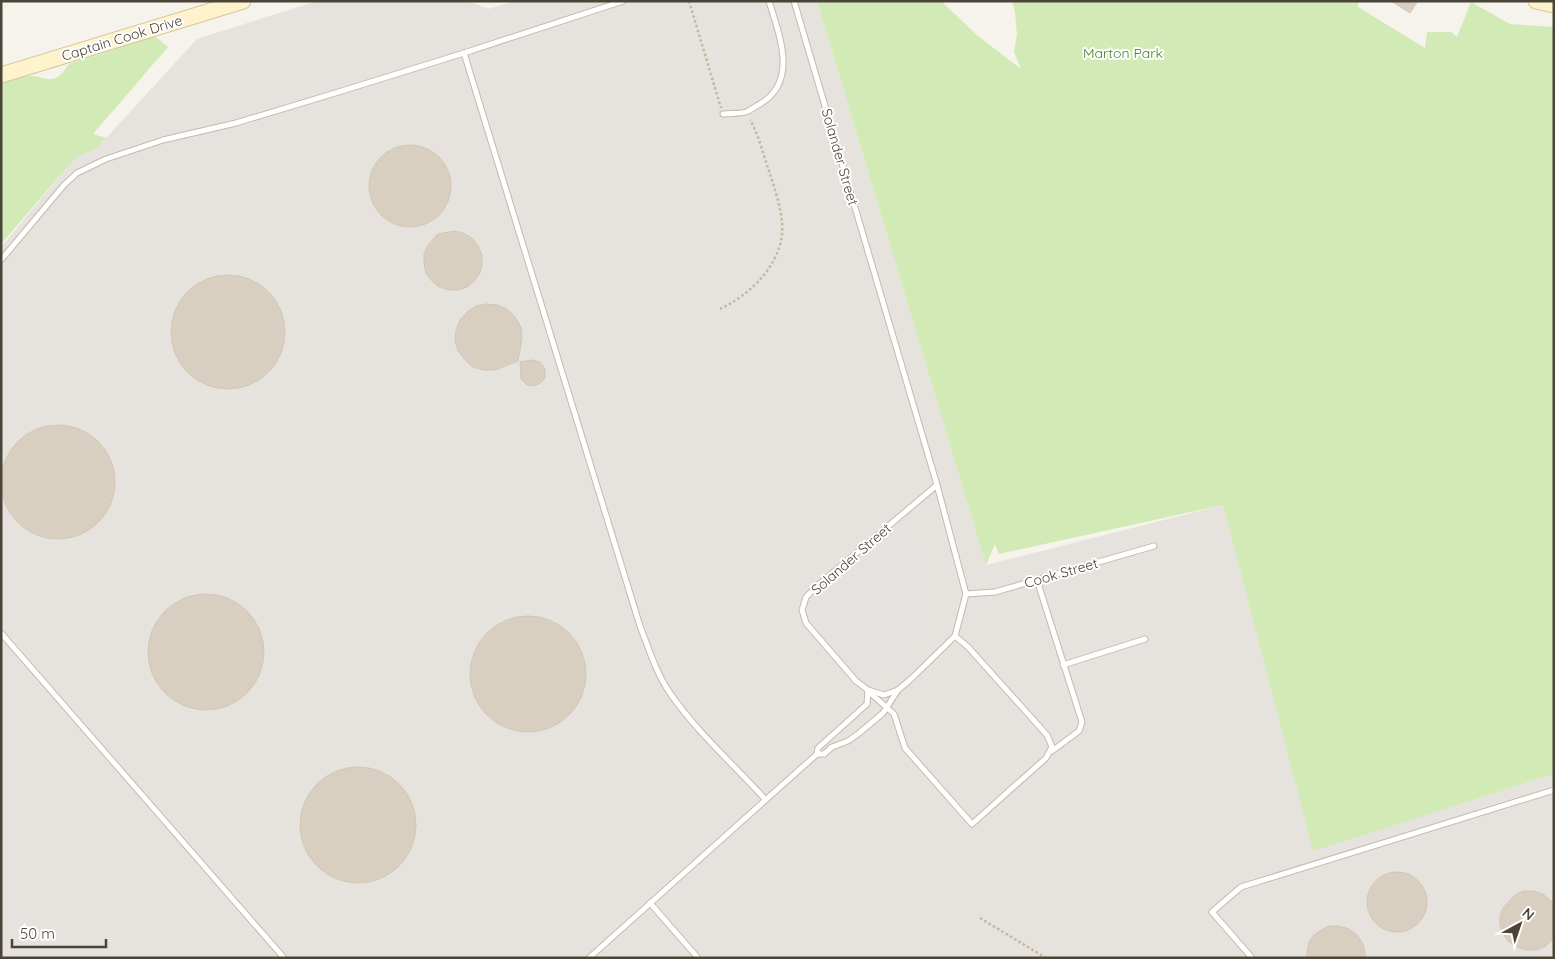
<svg xmlns="http://www.w3.org/2000/svg" width="1555" height="959" font-family="Quicksand,sans-serif">
	<style>
		.industrial { fill: #e6e2dd }
		.green { fill: #d2eab5 }
		.parking { fill: #e5e3e0 }
		.building { fill: #d8cfc1; stroke: #d3c7b4 }
		.lines { fill: none; stroke-linecap: round; stroke-linejoin: round }
		.lane-casing { stroke: #c2bbae; stroke-width: 7 }
		.secondary-casing { stroke: #d6c79b; stroke-width: 17 }
		.path { stroke: #c4b79f; stroke-width: 2.5; stroke-dasharray: 2.5 2.5; stroke-linecap: butt }
		.lane { stroke: #fff; stroke-width: 5 }
		.secondary { stroke: #fff3cd; stroke-width: 15 }
		.labels { text-anchor: middle; stroke-width: 4; stroke-linejoin: round; paint-order: stroke }
		.street-label { font-size: 14px; fill: #4b4439; stroke: #fff }
		.park-label { font-size: 14px; fill: #4a7f2a; stroke: #fff }
	</style>
	<rect width="100%" height="100%" fill="#f6f3ec"/>
	<path class="industrial" d="M317 1H468L488 9 515 1H817L986 565 1223 505 1313 850 1554 774V958H1V247L75 158 96 149 197 39Z"/>
	<g class="green">
		<path d="M817 1H941L978 36 1021 69 1014 52 1017 34 1015 12 1012 1H1359L1358 7 1425 48 1427 32H1451L1457 37 1471 2 1510 24 1554 27V774L1313 851 1223 505 999 554 995 544 986 565Z"/>
		<path d="M155 36 168 47 93 134 106 138 96 149 75 158 1 244V83C9 81 17 77 24 76 45 73 52 91 69 64Z"/>
	</g>
	<path class="parking" d="M889 537H905L919 548 931 616 927 631 898 664 882 677 865 675 816 617 811 605 815 599Z"/>
	<g class="building">
		<path d="M1391 1H1418L1410 13Z"/>
		<circle cx="410" cy="186" r="41"/>
		<path d="M454 231 463 233 472 238 478 246 482 255V264L480 273 474 281 467 287 458 290H449L439 287 432 281 426 273 424 264V254L428 245 438 234Z"/>
		<circle cx="228" cy="332" r="57"/>
		<path d="M486 304 497 305 507 309 515 317 521 327 522 338 518 361 495 370H484L473 367 465 360 458 351 455 341 456 330 460 320 467 312 476 306Z"/>
		<path d="M532 360 540 362 545 369V378L539 384 531 386 527 385 521 379 520 362Z"/>
		<circle cx="58" cy="482" r="57"/>
		<circle cx="206" cy="652" r="58"/>
		<circle cx="528" cy="674" r="58"/>
		<circle cx="358" cy="825" r="58"/>
		<circle cx="1397" cy="902" r="30"/>
		<path d="M1523 891H1533L1543 894 1554 904V938L1546 946 1536 950H1526L1516 947 1508 941 1503 933 1500 925V916L1503 908 1515 895Z"/>
		<path d="M1329 926H1339L1349 929 1357 935 1363 944 1366 958H1306L1309 942 1314 935 1321 930Z"/>
	</g>
	<g class="lines">
		<defs>
			<g id="lane">
				<path d="M794 1 937 485 966 594 955 636 911 679 898 690 884 695 868 690 856 681 806 623 802 610 806 597 816 587 937 485"/>
				<path d="M464 53 640 626C649 649 656 673 670 693 695 730 734 765 765 799"/>
				<path d="M723 114C730 113 740 114 746 112 751 110 756 106 760 104 799 81 779 35 769 1"/>
				<path d="M1 260 64 185 77 173 106 159 163 140 236 123 345 90 464 53 623 1"/>
				<path d="M1037 580 1082 722 1079 731 1052 751"/>
				<path d="M966 594 995 592 1154 546"/>
				<path d="M1 633 284 958"/>
				<path d="M1063 665 1145 639"/>
				<path d="M868 691 894 714 905 748 972 824 1046 758 1052 747 1047 735 968 647 955 636"/>
				<path d="M817 754H824L832 747 848 741 858 734 883 713 898 690"/>
				<path d="M650 903 698 958"/>
				<path d="M589 958 817 754 818 748 867 704 868 690"/>
				<path d="M1252 958 1212 912 1241 887 1554 790"/>
			</g>
			<g id="secondary">
				<path d="M1536 1 1554 5"/>
				<path d="M1 75 243 1"/>
			</g>
		</defs>
		<use href="#lane" class="lane-casing"/>
		<use href="#secondary" class="secondary-casing"/>
		<g class="path">
			<path d="M689 1 721 108"/>
			<path d="M720 309C748 296 778 268 782 235 784 214 775 190 769 171 763 154 759 135 750 120"/>
			<path d="M980 918 1046 958"/>
		</g>
		<use href="#lane" class="lane"/>
		<use href="#secondary" class="secondary"/>
	</g>
	<g class="labels">
		<g class="street-label">
			<text transform="translate(122 38) rotate(-17)" y="5">Captain Cook Drive</text>
			<text transform="translate(840 157) rotate(74)" y="5">Solander Street</text>
			<text transform="translate(851 559) rotate(-41)" y="5">Solander Street</text>
			<text transform="translate(1061 573) rotate(-16)" y="5">Cook Street</text>
		</g>
		<g class="park-label">
			<text x="1123" y="58">Marton Park</text>
		</g>
	</g>
	<rect width="1555" height="959" fill="none" stroke="#4b4439" stroke-width="5"/>
	<g transform="translate(1520 924) rotate(40)" stroke="#ffffff" stroke-width="4" paint-order="stroke">
	<path d="M0-4L9 19L0 12L-9 19Z" fill="#4b4439"/>
	<text y="-8" font-size="14" font-weight="bold" text-anchor="middle" fill="#4b4439">N</text>
	</g>
	<path d="M12 939v8h94v-8" fill="none" stroke="#4b4439" stroke-width="2.5"/>
	<text x="20" y="939" font-size="15" fill="#4b4439" stroke="#ffffff" stroke-width="4" paint-order="stroke">50 m</text>
</svg>
